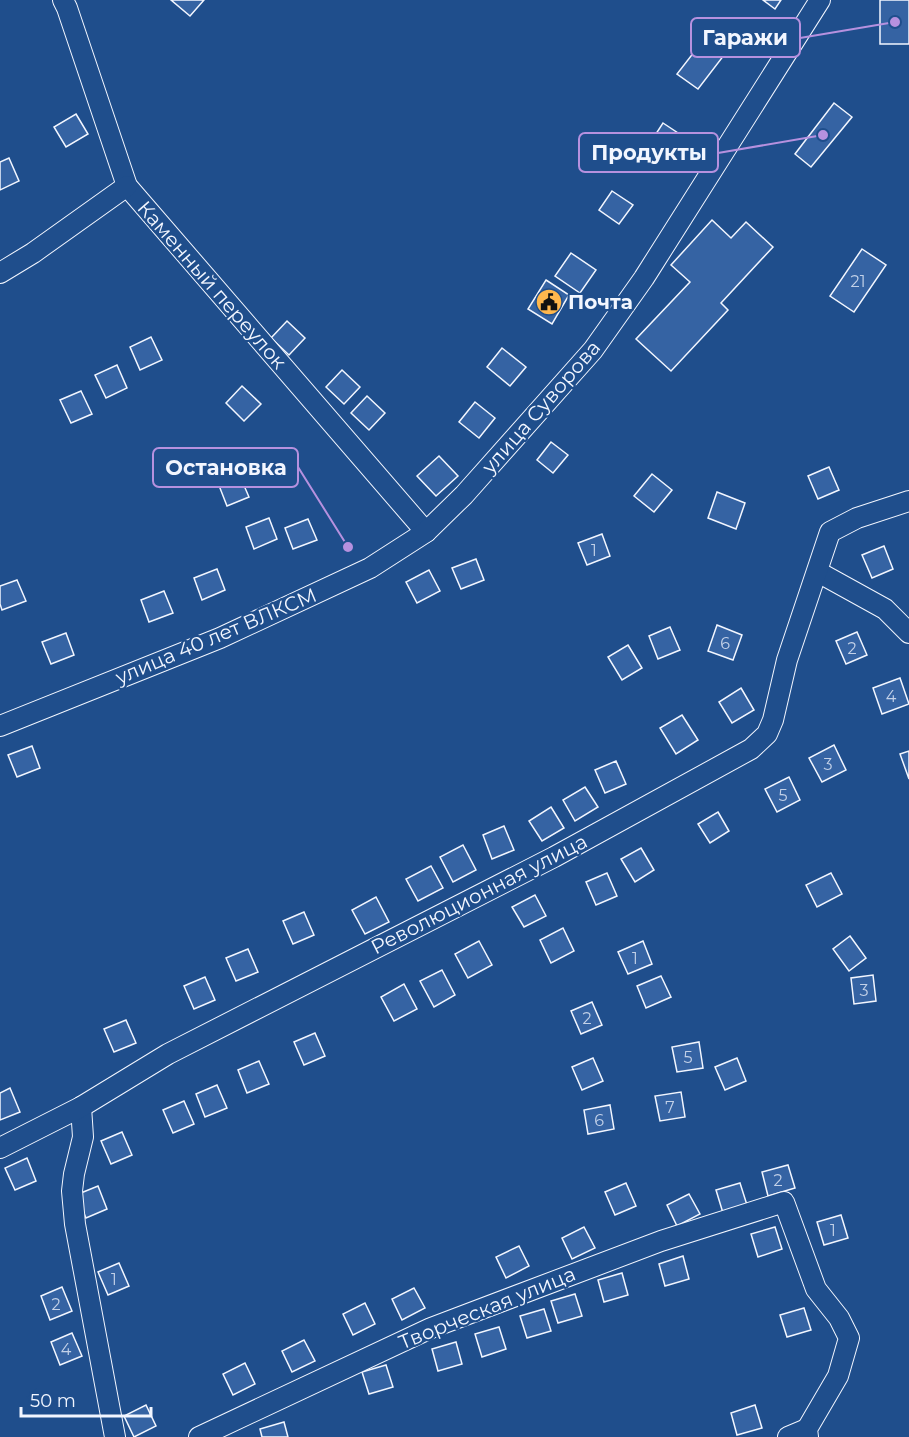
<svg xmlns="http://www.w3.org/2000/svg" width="909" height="1437" font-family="Montserrat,sans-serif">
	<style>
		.building { fill: #3563a3; stroke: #f2f6ff; stroke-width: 1.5 }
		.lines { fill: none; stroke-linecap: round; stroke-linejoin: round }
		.minor-casing { stroke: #f2f6ff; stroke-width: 22 }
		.minor { stroke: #1f4e8c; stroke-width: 20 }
		.labels { text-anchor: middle; stroke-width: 4.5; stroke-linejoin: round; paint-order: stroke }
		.number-label { font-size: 16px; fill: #c3d1e8 }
		.street-label { font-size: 20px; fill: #f2f6ff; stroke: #1f4e8c }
		.poi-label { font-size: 20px; font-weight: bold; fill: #f2f6ff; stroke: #1f4e8c; text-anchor: start }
		.leader { fill: none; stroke: #b691df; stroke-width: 2 }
		.callout-dot { fill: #b691df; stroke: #1f4e8c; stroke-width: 2 }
		.callout { fill: #1f4e8c; stroke: #b691df; stroke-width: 2 }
		.callout-label { font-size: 21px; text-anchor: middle; font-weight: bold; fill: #f2f6ff }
	</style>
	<rect width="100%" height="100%" fill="#1f4e8c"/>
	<g class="building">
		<path d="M171 0H204L190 16Z"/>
		<path d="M763 0H781L775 9Z"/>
		<rect x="880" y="0" width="29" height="44"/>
		<path d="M708 34 728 50 698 89 677 74Z"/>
		<path d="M834 103 852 117 811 167 795 154Z"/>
		<path d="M76 114 88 134 66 147 54 127Z"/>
		<path d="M663 123 684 137 669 160 648 146Z"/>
		<path d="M9 158 19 181 0 190V162Z"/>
		<path d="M612 191 633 205 619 224 599 210Z"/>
		<path d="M712 220 731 238 746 222 773 247 721 303 728 310 671 371 636 339 690 282 671 265Z"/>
		<path d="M862 249 886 265 854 312 830 296Z"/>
		<path d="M571 253 596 270 580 293 555 276Z"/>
		<path d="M546 280 569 295 552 324 528 309Z"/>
		<path d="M287 321 305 338 289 355 271 338Z"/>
		<path d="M151 337 162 360 140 370 130 347Z"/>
		<path d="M502 348 526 367 510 386 487 367Z"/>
		<path d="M117 365 127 388 106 398 95 375Z"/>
		<path d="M342 370 360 387 344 404 326 387Z"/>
		<path d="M242 386 261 404 244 421 226 403Z"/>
		<path d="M81 391 92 414 71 423 60 400Z"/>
		<path d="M367 396 385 413 369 430 351 413Z"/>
		<path d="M475 402 495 418 479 438 459 422Z"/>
		<path d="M551 442 568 455 553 473 537 460Z"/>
		<path d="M439 456 458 476 436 496 417 476Z"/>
		<path d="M829 467 839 490 818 499 808 476Z"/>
		<path d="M239 474 249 497 227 506 218 483Z"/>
		<path d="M652 474 672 490 654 512 634 496Z"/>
		<path d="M717 492 745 503 736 529 708 518Z"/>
		<path d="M269 518 277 539 254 549 246 527Z"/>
		<path d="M308 519 317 540 293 549 285 528Z"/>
		<path d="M602 534 610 556 587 565 578 543Z"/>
		<path d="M884 546 893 569 872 578 862 555Z"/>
		<path d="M476 559 484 580 461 589 452 568Z"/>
		<path d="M217 569 225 590 202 600 194 578Z"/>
		<path d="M429 570 440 591 417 603 406 582Z"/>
		<path d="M17 580 26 601 2 610 0 604V586Z"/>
		<path d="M164 591 173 613 149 622 141 600Z"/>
		<path d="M717 625 742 635 733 660 708 651Z"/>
		<path d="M670 627 680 650 658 659 649 636Z"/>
		<path d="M857 632 867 655 846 664 836 641Z"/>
		<path d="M66 633 74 655 51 664 42 642Z"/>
		<path d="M628 645 642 668 622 680 608 657Z"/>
		<path d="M900 678 909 704 882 714 873 688Z"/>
		<path d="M741 688 754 710 732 723 719 702Z"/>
		<path d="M682 715 698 740 676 754 660 728Z"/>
		<path d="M834 745 846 770 822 782 809 758Z"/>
		<path d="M32 746 40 768 17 777 8 755Z"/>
		<path d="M909 751V779L900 754Z"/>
		<path d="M616 761 626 784 605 793 595 770Z"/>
		<path d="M789 777 800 800 777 812 765 789Z"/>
		<path d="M585 787 598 807 575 821 563 800Z"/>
		<path d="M551 807 564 828 542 841 529 821Z"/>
		<path d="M718 812 729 831 710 843 698 824Z"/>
		<path d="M504 826 514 850 492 859 483 835Z"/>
		<path d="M463 845 476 870 453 882 440 857Z"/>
		<path d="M641 848 654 870 635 882 621 859Z"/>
		<path d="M431 866 443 888 418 901 406 879Z"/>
		<path d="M607 873 617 896 596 905 586 882Z"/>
		<path d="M831 873 842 894 817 907 806 885Z"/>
		<path d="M535 895 546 916 524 927 512 907Z"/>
		<path d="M376 897 389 922 365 934 352 910Z"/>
		<path d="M304 912 314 935 293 944 283 921Z"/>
		<path d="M563 928 574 951 551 963 540 940Z"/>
		<path d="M850 936 866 958 849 971 833 949Z"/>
		<path d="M479 941 492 965 468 978 455 954Z"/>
		<path d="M643 941 652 964 628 974 618 952Z"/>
		<path d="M248 949 258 972 236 981 226 958Z"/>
		<path d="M442 970 455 995 434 1007 420 981Z"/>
		<path d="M873 975 876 1001 854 1004 851 978Z"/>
		<path d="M661 976 671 997 646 1008 637 986Z"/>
		<path d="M205 977 215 1000 194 1009 184 986Z"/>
		<path d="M404 984 417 1009 394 1021 381 997Z"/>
		<path d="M592 1002 602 1025 581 1034 571 1011Z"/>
		<path d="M126 1020 136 1043 114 1052 104 1029Z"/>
		<path d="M315 1033 325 1056 304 1065 294 1042Z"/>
		<path d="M699 1042 703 1068 677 1072 672 1047Z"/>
		<path d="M593 1058 603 1081 582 1090 572 1067Z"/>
		<path d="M737 1058 746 1081 725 1090 715 1067Z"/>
		<path d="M259 1061 269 1084 247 1093 238 1070Z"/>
		<path d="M217 1085 227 1108 205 1117 196 1094Z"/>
		<path d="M10 1088 20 1112 0 1120V1093Z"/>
		<path d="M681 1092 685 1117 660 1121 655 1096Z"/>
		<path d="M184 1101 194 1124 173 1133 163 1110Z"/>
		<path d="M610 1105 614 1129 588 1134 584 1110Z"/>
		<path d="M122 1132 132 1155 111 1164 101 1141Z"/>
		<path d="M27 1158 36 1181 15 1190 5 1168Z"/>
		<path d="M788 1165 795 1188 768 1196 762 1172Z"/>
		<path d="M626 1183 636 1206 615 1215 605 1192Z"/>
		<path d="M740 1183 747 1205 723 1213 716 1190Z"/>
		<path d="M98 1186 107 1209 86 1218 76 1195Z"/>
		<path d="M689 1194 700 1214 677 1226 667 1205Z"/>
		<path d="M841 1215 848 1238 824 1245 817 1222Z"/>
		<path d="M584 1227 595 1248 572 1259 562 1238Z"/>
		<path d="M775 1227 782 1249 758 1257 751 1234Z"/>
		<path d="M519 1246 529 1266 506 1278 496 1257Z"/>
		<path d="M683 1256 689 1279 665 1286 659 1264Z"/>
		<path d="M119 1263 129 1286 108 1295 98 1272Z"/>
		<path d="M622 1273 628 1295 604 1302 598 1280Z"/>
		<path d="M62 1287 72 1311 50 1320 41 1296Z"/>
		<path d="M414 1288 425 1308 402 1320 392 1299Z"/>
		<path d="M575 1294 582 1316 558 1323 551 1301Z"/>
		<path d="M365 1303 375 1324 353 1335 343 1314Z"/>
		<path d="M804 1308 811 1330 787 1337 780 1315Z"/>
		<path d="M544 1309 551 1331 527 1338 520 1316Z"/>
		<path d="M499 1327 506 1349 482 1357 475 1334Z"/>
		<path d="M72 1333 82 1356 60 1365 51 1342Z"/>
		<path d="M304 1340 315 1361 292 1372 282 1351Z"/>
		<path d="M456 1342 462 1364 438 1371 432 1349Z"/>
		<path d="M245 1363 255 1384 233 1395 223 1374Z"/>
		<path d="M386 1365 393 1387 369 1394 362 1372Z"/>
		<path d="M146 1405 156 1426 134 1437 124 1416Z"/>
		<path d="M755 1405 762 1428 737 1435 731 1413Z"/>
		<path d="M284 1422 288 1437H262L260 1429Z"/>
	</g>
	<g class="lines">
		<defs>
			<g id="minor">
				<path d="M63 0 67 8 127 186 426 532"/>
				<path d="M0 273 33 253 127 186"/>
				<path d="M818 572 885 609 909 633"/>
				<path d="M0 726 220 638 370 568 426 532 464 495 593 350 644 278 820 0"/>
				<path d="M81 1107 83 1137 74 1174 72 1191 75 1224 115 1437"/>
				<path d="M0 1148 81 1107 168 1054 554 857 751 749 767 734 773 720 787 660 830 532 857 518 909 501"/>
				<path d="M199 1437 431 1328 661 1241 784 1202 816 1289 839 1318 849 1338 838 1376 807 1429 808 1437"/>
				<path d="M788 1437 807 1429"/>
			</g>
		</defs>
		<use href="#minor" class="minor-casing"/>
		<use href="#minor" class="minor"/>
	</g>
	<defs>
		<symbol id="civic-disc" viewBox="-11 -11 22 22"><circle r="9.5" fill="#ffb74d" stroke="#1f4e8c"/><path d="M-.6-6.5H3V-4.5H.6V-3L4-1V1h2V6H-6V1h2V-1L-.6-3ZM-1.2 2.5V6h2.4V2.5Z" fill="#111"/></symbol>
	</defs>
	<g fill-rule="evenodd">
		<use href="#civic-disc" x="534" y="287" width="30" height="30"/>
	</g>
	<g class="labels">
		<g class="number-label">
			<text x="858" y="287">21</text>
			<text x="594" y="556">1</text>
			<text x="725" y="649">6</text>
			<text x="852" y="654">2</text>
			<text x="891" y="702">4</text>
			<text x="828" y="770">3</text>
			<text x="783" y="801">5</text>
			<text x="635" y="964">1</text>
			<text x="864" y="996">3</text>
			<text x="587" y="1024">2</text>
			<text x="688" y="1063">5</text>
			<text x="670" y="1113">7</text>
			<text x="599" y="1126">6</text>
			<text x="778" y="1186">2</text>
			<text x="833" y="1236">1</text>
			<text x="114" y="1285">1</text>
			<text x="56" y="1310">2</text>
			<text x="66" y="1355">4</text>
		</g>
		<g class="street-label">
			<text transform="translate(212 285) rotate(49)" y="7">Каменный переулок</text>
			<text transform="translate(541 407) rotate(-49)" y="7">улица Суворова</text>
			<text transform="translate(216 636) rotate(-23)" y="7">улица 40 лет ВЛКСМ</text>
			<text transform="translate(479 894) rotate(-27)" y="7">Революционная улица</text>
			<text transform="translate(487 1308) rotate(-22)" y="7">Творческая улица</text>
		</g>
		<g class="poi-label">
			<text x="568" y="309">Почта</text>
		</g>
	</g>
	<path class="leader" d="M895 22L800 38M823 135L718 153M348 547L298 467"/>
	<g class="callout-dot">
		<circle cx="895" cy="22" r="6"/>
		<circle cx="823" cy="135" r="6"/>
		<circle cx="348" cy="547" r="6"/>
	</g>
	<g class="callout">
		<rect x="691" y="18" width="109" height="39" rx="6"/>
		<rect x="579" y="133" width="139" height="39" rx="6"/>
		<rect x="153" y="448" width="145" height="39" rx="6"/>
	</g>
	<g class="callout-label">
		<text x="745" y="45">Гаражи</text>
		<text x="649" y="160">Продукты</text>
		<text x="226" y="475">Остановка</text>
	</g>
	<path d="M21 1407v9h130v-9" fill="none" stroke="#f2f6ff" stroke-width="3"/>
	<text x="30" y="1407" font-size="18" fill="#f2f6ff" stroke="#1f4e8c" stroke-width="4.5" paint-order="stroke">50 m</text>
</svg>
